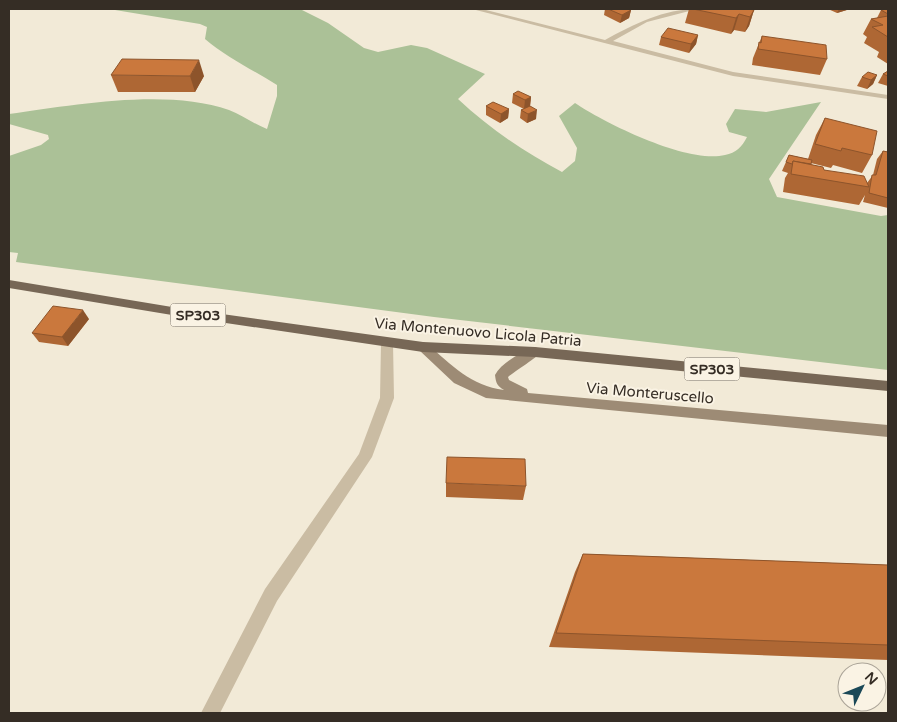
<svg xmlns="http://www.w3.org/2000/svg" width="897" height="722" font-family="'Varela Round',sans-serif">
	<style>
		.green { fill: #abc197 }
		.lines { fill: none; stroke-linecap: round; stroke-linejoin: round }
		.street { fill: #cabca3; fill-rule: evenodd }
		.secondary { fill: #9d8b75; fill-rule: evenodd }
		.primary { fill: #776756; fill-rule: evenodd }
		.wall { fill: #ae6734 }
		.shaded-wall { fill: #8d542b }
		.building { fill: #ca783d; stroke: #8d542b }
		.labels { text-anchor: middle; stroke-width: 4; stroke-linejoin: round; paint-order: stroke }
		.shield { fill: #faf3e4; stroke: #70685e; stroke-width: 1 }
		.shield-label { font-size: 14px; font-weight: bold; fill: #352d25 }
		.street-label { font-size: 15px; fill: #352d25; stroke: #faf3e4 }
	</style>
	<rect width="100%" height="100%" fill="#f2ead7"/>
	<path class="green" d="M109 9H300L328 23 364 48 378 52 411 45 427 48 485 74 458 99C489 128 524 152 562 172L575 161 577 148 559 116 575 103C606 124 688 164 725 155 736 153 742 147 747 137L729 132 726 124 735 109 766 112 821 102 769 179 777 197 881 216 888 215V370L434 317 16 262 18 253 9 252V156L41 145 49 139 48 135 9 124V114C73 105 167 88 229 110 242 115 254 124 267 129L277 96V85C253 70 226 57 205 39L207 27 200 24Z"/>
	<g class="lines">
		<g class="street">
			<path d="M472 9H482L605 40C634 24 664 9 697 9L647 22 613 41 733 72 888 95V99L733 76Z"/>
			<path d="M387 338 391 340 393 343 394 398 372 457 277 601 220 713H201L265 589 359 454 380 398 381 343 383 340Z"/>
		</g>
		<path class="secondary" d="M423 342 427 344C452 365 471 386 504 390 497 386 496 383 495 375 502 362 522 352 535 347L539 349 541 352C538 357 515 371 508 377L509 380 527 389 528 393 888 425V437L486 398 454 383 419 350 417 347 419 344Z"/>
		<path class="primary" d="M9 280 172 307 423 342 535 347 888 381V391L535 357 423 352 172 315 9 288Z"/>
	</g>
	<g class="wall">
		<path d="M605 9H628L631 10 629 18 620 23 604 15Z"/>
		<path d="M689 9H748L754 10 749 26 745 32 734 30 731 34 685 23Z"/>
		<path d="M828 9H850L837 13Z"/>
		<path d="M888 9V64L877 57 879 52 864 43 867 37 863 34 871 19 877 18 881 10Z"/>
		<path d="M698 35 696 44 689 53 659 45 661 37Z"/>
		<path d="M762 36 827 59 820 75 752 65 753 58Z"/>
		<path d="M888 71V86L878 83 883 74Z"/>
		<path d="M111 75 204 76 195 92H118Z"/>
		<path d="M877 75 873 84 867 89 857 86 862 77Z"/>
		<path d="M513 94 531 97 530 106 536 119 527 123 520 118 521 110 524 109 512 103Z"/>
		<path d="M486 106 509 109 508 118 500 123 486 115Z"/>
		<path d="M825 118 872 155 862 173 833 165 831 168 811 163V164L824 170 867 183 873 175 877 159 883 151 888 152V208L863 202 865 195 859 205 783 192 785 178 788 173 782 171 789 155 808 159 816 135Z"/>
		<path d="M89 319 68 346 39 342 32 333Z"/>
		<path d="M446 483 526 486 523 500 446 497Z"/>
		<path d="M583 554 888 565V660L549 647 575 572Z"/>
	</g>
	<g class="shaded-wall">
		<path d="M839 9H850L837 13Z"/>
		<path d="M631 10 629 18 620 23 622 15Z"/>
		<path d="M754 10 749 26 745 32 750 17Z"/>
		<path d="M739 14 734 30 731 34 736 18Z"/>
		<path d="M698 35 696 44 689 53 691 44Z"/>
		<path d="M199 60 204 76 195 92 190 76Z"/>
		<path d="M877 75 873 84 867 89 871 80Z"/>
		<path d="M531 97 530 106 524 109 525 100Z"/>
		<path d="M509 109 508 118 500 123 501 114Z"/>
		<path d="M537 110 536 119 527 123 528 114Z"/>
		<path d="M83 310 89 319 68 346 62 337Z"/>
	</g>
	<g class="building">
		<path d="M608 9H628L631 10 622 15Z"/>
		<path d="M693 9H748L754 10 750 17 739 14 736 18Z"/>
		<path d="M888 9V14L881 10Z"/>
		<path d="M888 16V37L872 27 883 25 871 19Z"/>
		<path d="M668 28 698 35 691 44 661 37Z"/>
		<path d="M762 36 826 45 827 59 758 49 759 42 761 43Z"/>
		<path d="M122 59 199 60 190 76 111 75Z"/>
		<path d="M888 71V76L883 74Z"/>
		<path d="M868 72 877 75 871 80 862 77Z"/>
		<path d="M518 91 531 97 525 100 513 94Z"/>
		<path d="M493 102 509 109 501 114 486 106Z"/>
		<path d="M530 106 537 110 528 114 521 110Z"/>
		<path d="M825 118 877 131 872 155 842 148 841 151 815 144Z"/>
		<path d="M883 151 888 152V198L869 193 872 175H876Z"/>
		<path d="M789 155 812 160 811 164 793 161 792 164 786 162Z"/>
		<path d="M793 161 823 167 824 170 864 176 869 187 791 174Z"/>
		<path d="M53 306 83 310 62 337 32 333Z"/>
		<path d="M447 457 525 459 526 486 446 483Z"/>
		<path d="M583 554 888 565V645L556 633Z"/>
	</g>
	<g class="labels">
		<g class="shield">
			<rect x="170.5" y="303.5" width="55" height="23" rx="4"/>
			<rect x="684.5" y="357.5" width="55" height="23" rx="4"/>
		</g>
		<g class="shield-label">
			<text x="198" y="320">SP303</text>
			<text x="712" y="374">SP303</text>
		</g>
		<g class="street-label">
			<text transform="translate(478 332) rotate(5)" y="5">Via Montenuovo Licola Patria</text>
			<text transform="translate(650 393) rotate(5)" y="5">Via Monteruscello</text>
		</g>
	</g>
	<rect width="897" height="722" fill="none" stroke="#352d25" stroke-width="20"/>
	<g transform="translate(862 687) rotate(47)"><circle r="24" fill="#faf3e4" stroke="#aba498"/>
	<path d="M0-4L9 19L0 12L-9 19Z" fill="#1a4857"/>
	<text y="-8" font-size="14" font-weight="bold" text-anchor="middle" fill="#352d25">N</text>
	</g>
</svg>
